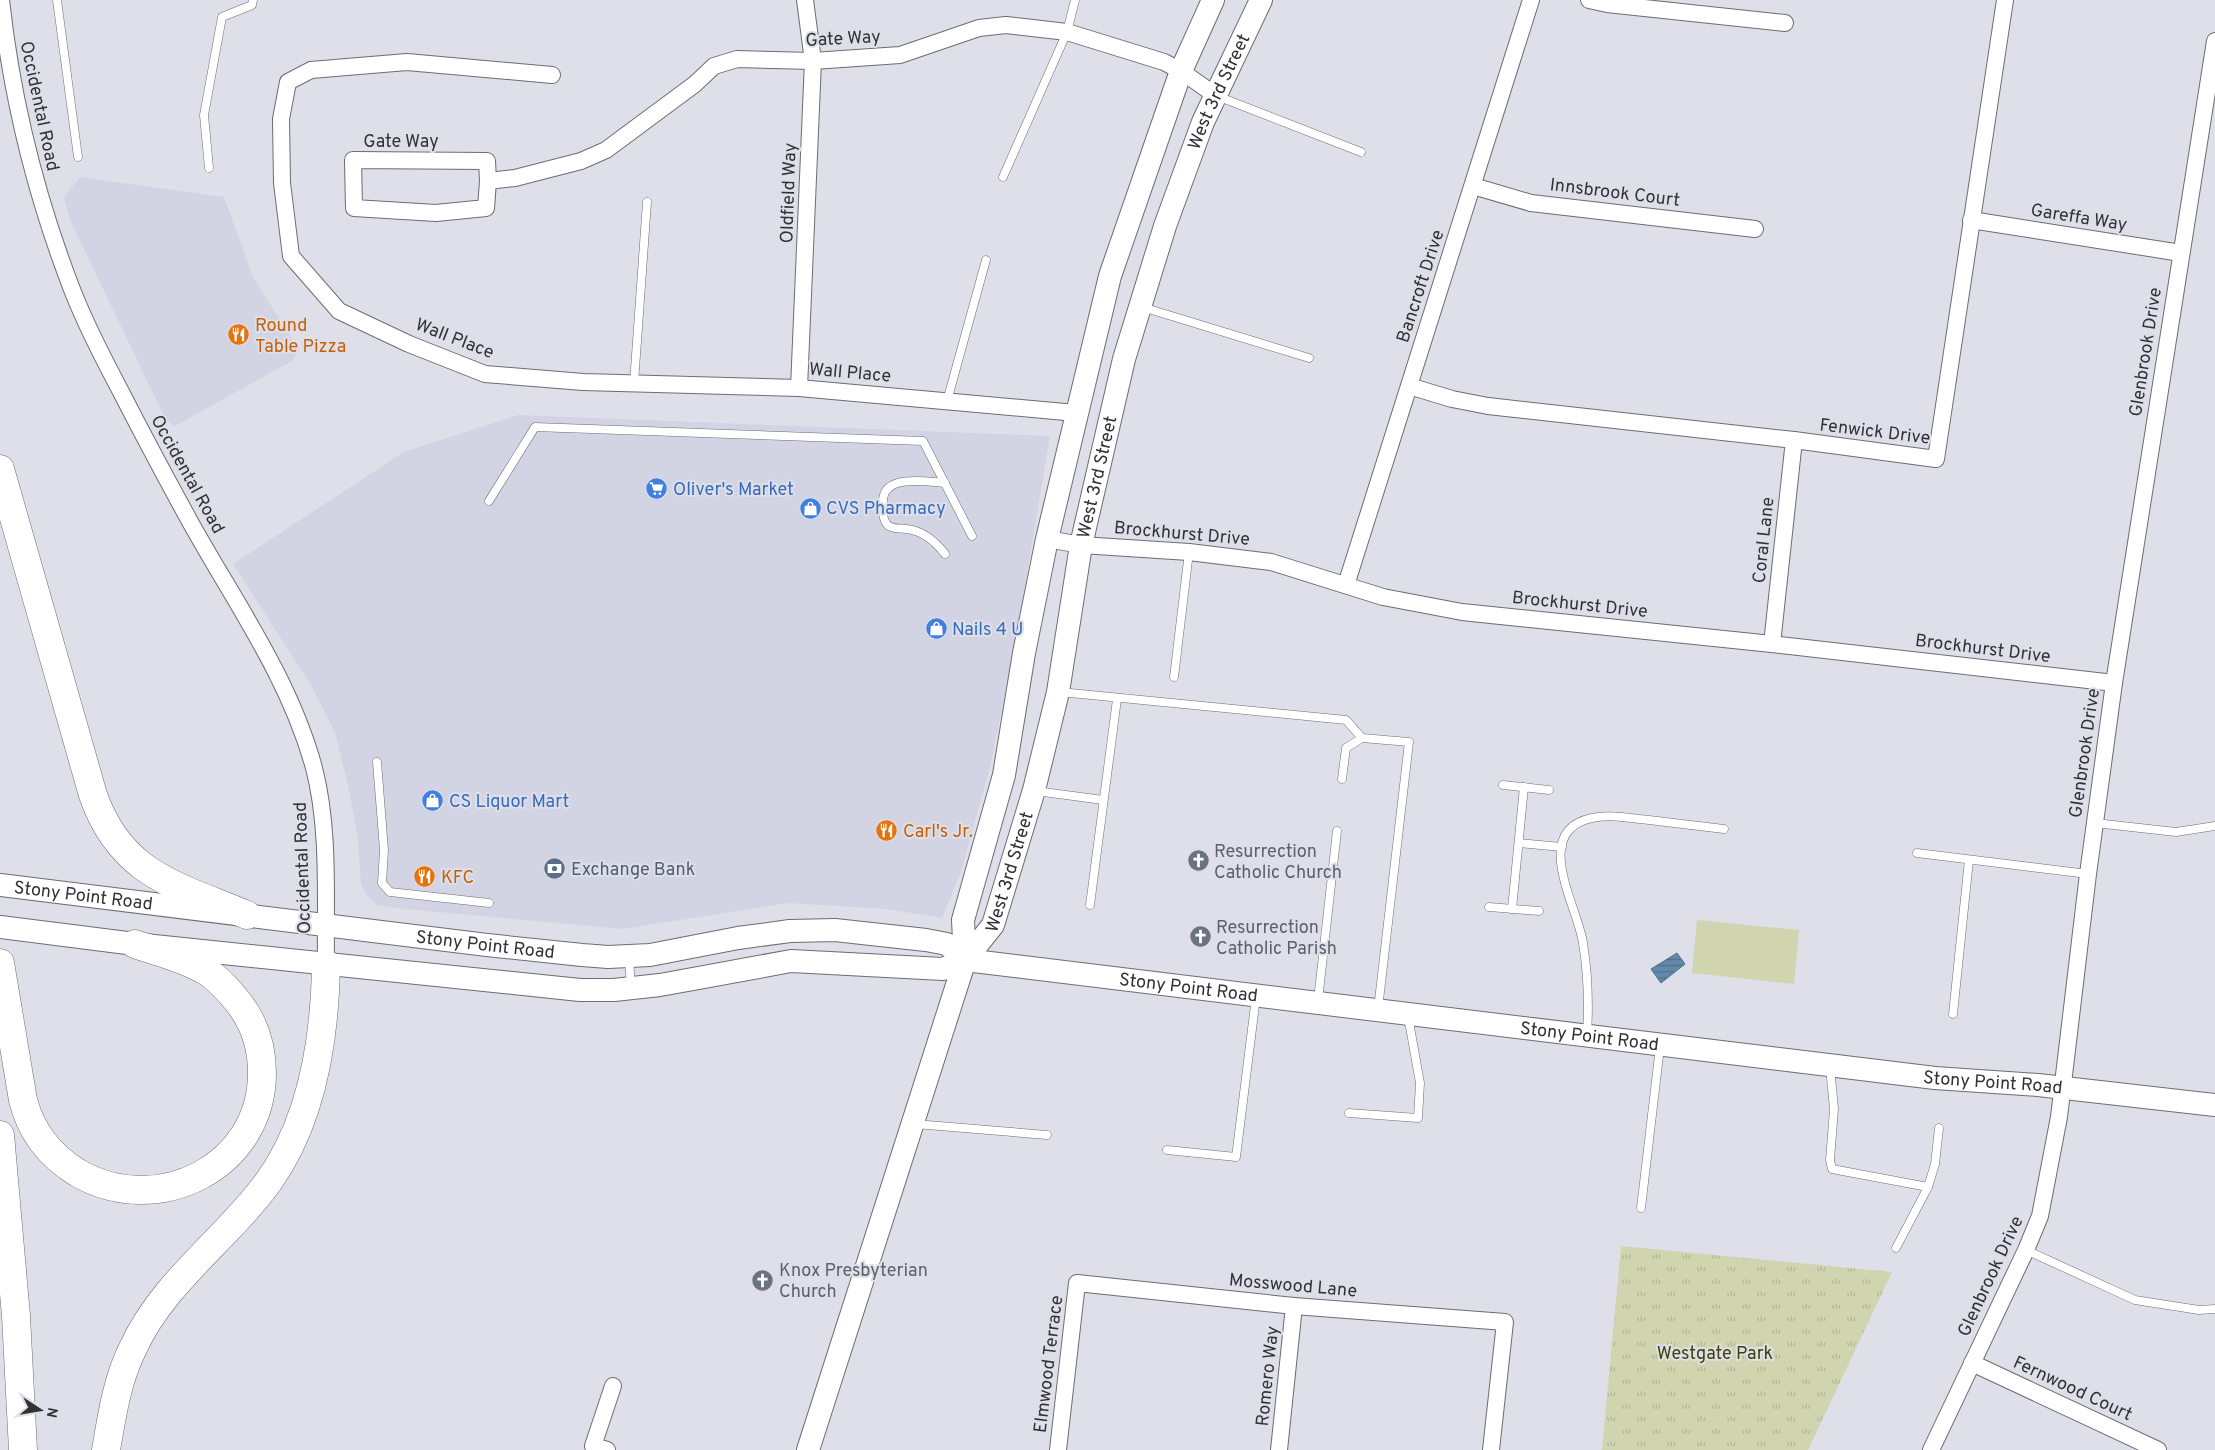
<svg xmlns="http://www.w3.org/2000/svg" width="2215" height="1450" font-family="Overpass,sans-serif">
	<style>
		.built { fill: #d2d3e3 }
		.green { fill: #d0d5b0 }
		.park { fill: url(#park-tufts) }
		.water { fill: url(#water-rules); stroke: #537087 }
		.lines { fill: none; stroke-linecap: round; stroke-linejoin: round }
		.service-casing { stroke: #6c6c74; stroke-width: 9 }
		.minor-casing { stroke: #6c6c74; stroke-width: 18 }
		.secondary-casing { stroke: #6c6c74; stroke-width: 24 }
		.motorway-casing { stroke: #6c6c74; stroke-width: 29 }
		.service { stroke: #fff; stroke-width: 8 }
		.minor { stroke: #fff; stroke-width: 16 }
		.secondary { stroke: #fff; stroke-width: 22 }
		.motorway { stroke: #fff; stroke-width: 28 }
		.labels { text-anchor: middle; stroke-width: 4; stroke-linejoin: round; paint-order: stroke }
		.street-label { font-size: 18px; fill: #323236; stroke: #dedfe8 }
		.food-label { font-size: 18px; fill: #c56008; stroke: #dedfe8; text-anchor: start }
		.shop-label { font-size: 18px; fill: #366cbe; stroke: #dedfe8; text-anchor: start }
		.worship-label { font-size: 18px; fill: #5b616d; stroke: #dedfe8; text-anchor: start }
		.service-label { font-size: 18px; fill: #4e5e75; stroke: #dedfe8; text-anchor: start }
		.park-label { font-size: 18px; fill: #3e4104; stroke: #dedfe8 }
	</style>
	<defs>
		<pattern id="park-tufts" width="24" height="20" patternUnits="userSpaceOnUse" patternTransform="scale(1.25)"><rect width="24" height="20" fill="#d0d5b0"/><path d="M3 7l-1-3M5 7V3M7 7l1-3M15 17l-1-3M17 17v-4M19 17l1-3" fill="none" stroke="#b3b798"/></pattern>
		<pattern id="water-rules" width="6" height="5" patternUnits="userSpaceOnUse" patternTransform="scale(1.25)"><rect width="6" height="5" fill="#618aaa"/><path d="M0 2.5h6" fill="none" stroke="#51718b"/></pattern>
	</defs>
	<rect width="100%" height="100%" fill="#dedfe8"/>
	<g class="built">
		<path d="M80 177 224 197 253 277 299 350 292 361 175 426 166 420 70 220 64 197Z"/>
		<path d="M518 415 1050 436 1016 639 990 767 960 874 942 918 886 909 788 903 623 929 406 909 377 905 366 894 361 885 358 838 348 785 335 732 311 685 233 564 404 452Z"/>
	</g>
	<path class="green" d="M1697 920 1799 930 1794 984 1692 973Z"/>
	<path class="park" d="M1621 1246 1892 1272 1808 1450H1602Z"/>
	<path class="water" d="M1677 953 1685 964 1661 983 1651 969Z"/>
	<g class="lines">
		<defs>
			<g id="service">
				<path d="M57 0 78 157"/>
				<path d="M1217 96 1361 152"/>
				<path d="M209 168 204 115 222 17 252 5 253 0"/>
				<path d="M1003 177 1067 32 1075 0"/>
				<path d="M1142 307 1309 358"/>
				<path d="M634 383 647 202"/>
				<path d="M947 401 986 260"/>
				<path d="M945 483C929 482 890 475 884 495 882 500 883 506 883 511 883 517 885 525 891 527 895 529 902 528 907 529 923 531 935 541 945 554"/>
				<path d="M489 501 535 427 923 441 972 536"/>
				<path d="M1174 677 1189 552"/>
				<path d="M1060 692 1346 720 1362 738 1409 742 1378 1009"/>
				<path d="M377 762 384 850 382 883 390 892 489 903"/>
				<path d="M1342 779 1346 748 1362 738"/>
				<path d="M1503 785 1549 790"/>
				<path d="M1036 791 1103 800"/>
				<path d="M2095 823 2176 832 2215 826"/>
				<path d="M1519 843 1562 847"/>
				<path d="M1917 853 2088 874"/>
				<path d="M1090 905 1117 699"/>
				<path d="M1489 907 1539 911"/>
				<path d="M1512 909 1524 787"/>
				<path d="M629 958 631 987"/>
				<path d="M1318 1000 1337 831"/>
				<path d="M1953 1014 1969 860"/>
				<path d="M1587 1034C1589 1003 1588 974 1583 943 1578 907 1530 831 1592 818 1610 814 1630 818 1649 820 1674 823 1699 826 1724 829"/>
				<path d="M1830 1067 1834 1109 1830 1160 1832 1169 1928 1187"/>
				<path d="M1349 1113 1418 1118 1420 1083 1408 1016"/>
				<path d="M915 1124 1047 1135"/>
				<path d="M1167 1150 1236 1157 1256 997"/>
				<path d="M1641 1208 1660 1047"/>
				<path d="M1896 1248 1928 1187 1935 1164 1939 1128"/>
				<path d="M2026 1250 2135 1300 2199 1310 2215 1309"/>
			</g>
			<g id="minor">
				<path d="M1 0C12 100 36 197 73 292 86 325 103 358 120 390 142 433 165 476 188 518 233 600 289 676 314 768 330 829 325 901 326 964"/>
				<path d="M1589 0 1607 4 1785 23"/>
				<path d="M552 75 407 62 311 70 288 82 281 119 282 183 291 256 339 311 409 344 485 374 583 382 799 388 1076 413"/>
				<path d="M488 181 487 161 353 160 354 208 436 213 486 208 488 181 515 178 581 161 606 150 695 84 714 66 737 59 813 61 900 55 979 28 1006 25 1067 32 1164 62 1181 71 1215 95"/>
				<path d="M1473 186 1531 203 1755 229"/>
				<path d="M1971 220 2181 253"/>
				<path d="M1409 386 1452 399 1488 406 1794 440 1936 459 2005 0"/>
				<path d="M799 388 813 61 805 0"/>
				<path d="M1047 539 1081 545 1189 552 1271 562 1383 597 1462 612 1772 644 2114 683"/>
				<path d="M1346 585 1531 0"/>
				<path d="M1772 644 1794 440"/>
				<path d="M1972 1363 2158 1450"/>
				<path d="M607 1450 593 1446 613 1386"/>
				<path d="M1058 1450 1077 1283 1294 1306 1505 1322 1491 1450"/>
				<path d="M1279 1450 1294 1306"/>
				<path d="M1931 1450 2026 1250 2040 1216 2059 1117 2088 874 2114 683 2215 41"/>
			</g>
			<g id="secondary">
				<path id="s1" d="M0 885 487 945 582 955 608 957 650 955 738 938 790 931 835 930 926 940 947 944 965 960"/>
				<path id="s2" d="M0 927 135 944 580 990H614L660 985 791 961 943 969 965 960 1935 1078 2038 1085 2215 1105"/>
				<path d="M965 960 963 920 1004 775 1024 653 1047 539 1110 276 1181 71 1213 0"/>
				<path id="s3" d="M808 1450 965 960 993 925 1034 790 1058 692 1081 545 1124 359 1165 226 1203 122 1261 0"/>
			</g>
			<g id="motorway">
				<path d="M0 469 93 795C121 875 176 885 247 915"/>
				<path d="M0 963 23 1100C31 1132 50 1156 78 1173 158 1219 262 1167 262 1073 262 1047 254 1022 238 1002 229 991 219 979 206 971 184 958 158 952 135 944"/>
				<path d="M0 1135 16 1316 23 1450"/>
				<path d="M106 1450C112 1415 117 1380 133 1348 163 1282 227 1239 269 1181 313 1119 325 1038 326 964"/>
			</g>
		</defs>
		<use href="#service" class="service-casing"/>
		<use href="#minor" class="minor-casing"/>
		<use href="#secondary" class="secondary-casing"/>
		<use href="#motorway" class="motorway-casing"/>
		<use href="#service" class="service"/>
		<use href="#minor" class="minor"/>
		<use href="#secondary" class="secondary"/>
		<use href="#motorway" class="motorway"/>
	</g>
	<defs>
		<symbol id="restaurant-disc" viewBox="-11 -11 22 22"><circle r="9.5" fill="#e8710a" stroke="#dedfe8"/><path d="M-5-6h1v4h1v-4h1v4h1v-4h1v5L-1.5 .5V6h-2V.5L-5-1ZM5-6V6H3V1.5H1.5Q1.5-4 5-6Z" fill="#fff"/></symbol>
		<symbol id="supermarket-disc" viewBox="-11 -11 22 22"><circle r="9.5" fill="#3f7fe0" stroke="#dedfe8"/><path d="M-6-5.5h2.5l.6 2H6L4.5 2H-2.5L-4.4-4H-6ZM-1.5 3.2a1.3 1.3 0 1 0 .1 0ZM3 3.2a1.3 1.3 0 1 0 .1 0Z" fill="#fff"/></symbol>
		<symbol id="shop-disc" viewBox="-11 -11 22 22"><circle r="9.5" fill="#3f7fe0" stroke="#dedfe8"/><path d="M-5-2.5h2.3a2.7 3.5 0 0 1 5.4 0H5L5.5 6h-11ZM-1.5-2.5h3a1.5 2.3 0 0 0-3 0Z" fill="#fff"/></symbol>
		<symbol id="church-disc" viewBox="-11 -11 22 22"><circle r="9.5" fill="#6b7280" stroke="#dedfe8"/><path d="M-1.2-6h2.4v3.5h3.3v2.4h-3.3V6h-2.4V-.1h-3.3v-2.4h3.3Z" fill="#fff"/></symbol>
		<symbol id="bank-disc" viewBox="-11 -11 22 22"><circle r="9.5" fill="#5c6f8a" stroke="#dedfe8"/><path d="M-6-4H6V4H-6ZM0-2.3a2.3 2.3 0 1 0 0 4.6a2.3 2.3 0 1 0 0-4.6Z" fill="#fff"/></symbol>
	</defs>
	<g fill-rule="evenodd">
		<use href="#restaurant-disc" x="226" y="322" width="25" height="25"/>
		<use href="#supermarket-disc" x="644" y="476" width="25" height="25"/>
		<use href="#shop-disc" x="798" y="496" width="25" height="25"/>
		<use href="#shop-disc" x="924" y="616" width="25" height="25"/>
		<use href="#shop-disc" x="420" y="788" width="25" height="25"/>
		<use href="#restaurant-disc" x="874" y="818" width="25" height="25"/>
		<use href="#church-disc" x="1186" y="848" width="25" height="25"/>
		<use href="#bank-disc" x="542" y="856" width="25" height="25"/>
		<use href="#restaurant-disc" x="412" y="864" width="25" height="25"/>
		<use href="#church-disc" x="1188" y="924" width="25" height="25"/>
		<use href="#church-disc" x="750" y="1268" width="25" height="25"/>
	</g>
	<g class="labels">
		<g class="street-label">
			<text transform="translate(843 38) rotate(-3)" y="6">Gate Way</text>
			<text dy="6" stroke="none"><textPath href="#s3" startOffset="1425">West 3rd Street</textPath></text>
			<text transform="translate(40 106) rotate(78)" y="6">Occidental Road</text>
			<text x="401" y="147">Gate Way</text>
			<text transform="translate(1615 192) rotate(7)" y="6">Innsbrook Court</text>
			<text transform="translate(788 193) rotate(-88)" y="6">Oldfield Way</text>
			<text transform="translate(2079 217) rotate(9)" y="6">Gareffa Way</text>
			<text transform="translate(1420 286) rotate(-72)" y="6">Bancroft Drive</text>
			<text transform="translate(455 338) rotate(21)" y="6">Wall Place</text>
			<text transform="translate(2145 352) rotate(-81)" y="6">Glenbrook Drive</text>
			<text transform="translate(850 372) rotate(5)" y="6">Wall Place</text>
			<text transform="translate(1875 431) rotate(7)" y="6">Fenwick Drive</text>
			<text transform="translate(188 474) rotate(61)" y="6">Occidental Road</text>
			<text dy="6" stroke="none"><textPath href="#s3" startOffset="1020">West 3rd Street</textPath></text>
			<text transform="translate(1182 533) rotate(5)" y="6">Brockhurst Drive</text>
			<text transform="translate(1763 540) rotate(-84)" y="6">Coral Lane</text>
			<text transform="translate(1580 604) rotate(6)" y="6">Brockhurst Drive</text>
			<text transform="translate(1983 648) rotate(7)" y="6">Brockhurst Drive</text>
			<text transform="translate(2084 753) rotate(-82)" y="6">Glenbrook Drive</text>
			<text transform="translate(302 868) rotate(-92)" y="6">Occidental Road</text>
			<text dy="6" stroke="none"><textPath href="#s3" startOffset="615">West 3rd Street</textPath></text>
			<text dy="6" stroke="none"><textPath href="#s1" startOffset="84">Stony Point Road</textPath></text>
			<text dy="6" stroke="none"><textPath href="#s1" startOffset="489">Stony Point Road</textPath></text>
			<text dy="6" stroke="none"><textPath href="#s2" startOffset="1198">Stony Point Road</textPath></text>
			<text dy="6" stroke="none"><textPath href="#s2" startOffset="1602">Stony Point Road</textPath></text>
			<text dy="6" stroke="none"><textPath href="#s2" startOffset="2008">Stony Point Road</textPath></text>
			<text transform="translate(1990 1276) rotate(-65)" y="6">Glenbrook Drive</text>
			<text transform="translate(1293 1285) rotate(5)" y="6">Mosswood Lane</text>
			<text transform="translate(1048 1364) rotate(-83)" y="6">Elmwood Terrace</text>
			<text transform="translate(1267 1376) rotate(-84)" y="6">Romero Way</text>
			<text transform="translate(2073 1388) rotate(25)" y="6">Fernwood Court</text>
		</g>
		<g class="food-label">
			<text x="255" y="331">Round<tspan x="255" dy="21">Table Pizza</tspan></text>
			<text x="903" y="837">Carl's Jr.</text>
			<text x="441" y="883">KFC</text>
		</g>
		<g class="shop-label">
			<text x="673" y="495">Oliver's Market</text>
			<text x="826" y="514">CVS Pharmacy</text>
			<text x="952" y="635">Nails 4 U</text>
			<text x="449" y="807">CS Liquor Mart</text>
		</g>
		<g class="worship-label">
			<text x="1214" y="857">Resurrection<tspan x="1214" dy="21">Catholic Church</tspan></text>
			<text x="1216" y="933">Resurrection<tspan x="1216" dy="21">Catholic Parish</tspan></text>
			<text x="779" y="1276">Knox Presbyterian<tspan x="779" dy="21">Church</tspan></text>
		</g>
		<g class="service-label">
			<text x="571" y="875">Exchange Bank</text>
		</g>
		<g class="park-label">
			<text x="1715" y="1359">Westgate Park</text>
		</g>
	</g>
	<g transform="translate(40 1410) rotate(102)" stroke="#dedfe8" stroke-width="4" paint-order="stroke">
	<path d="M0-4L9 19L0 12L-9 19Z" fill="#323236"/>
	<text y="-8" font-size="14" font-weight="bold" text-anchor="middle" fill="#323236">N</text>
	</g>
</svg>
